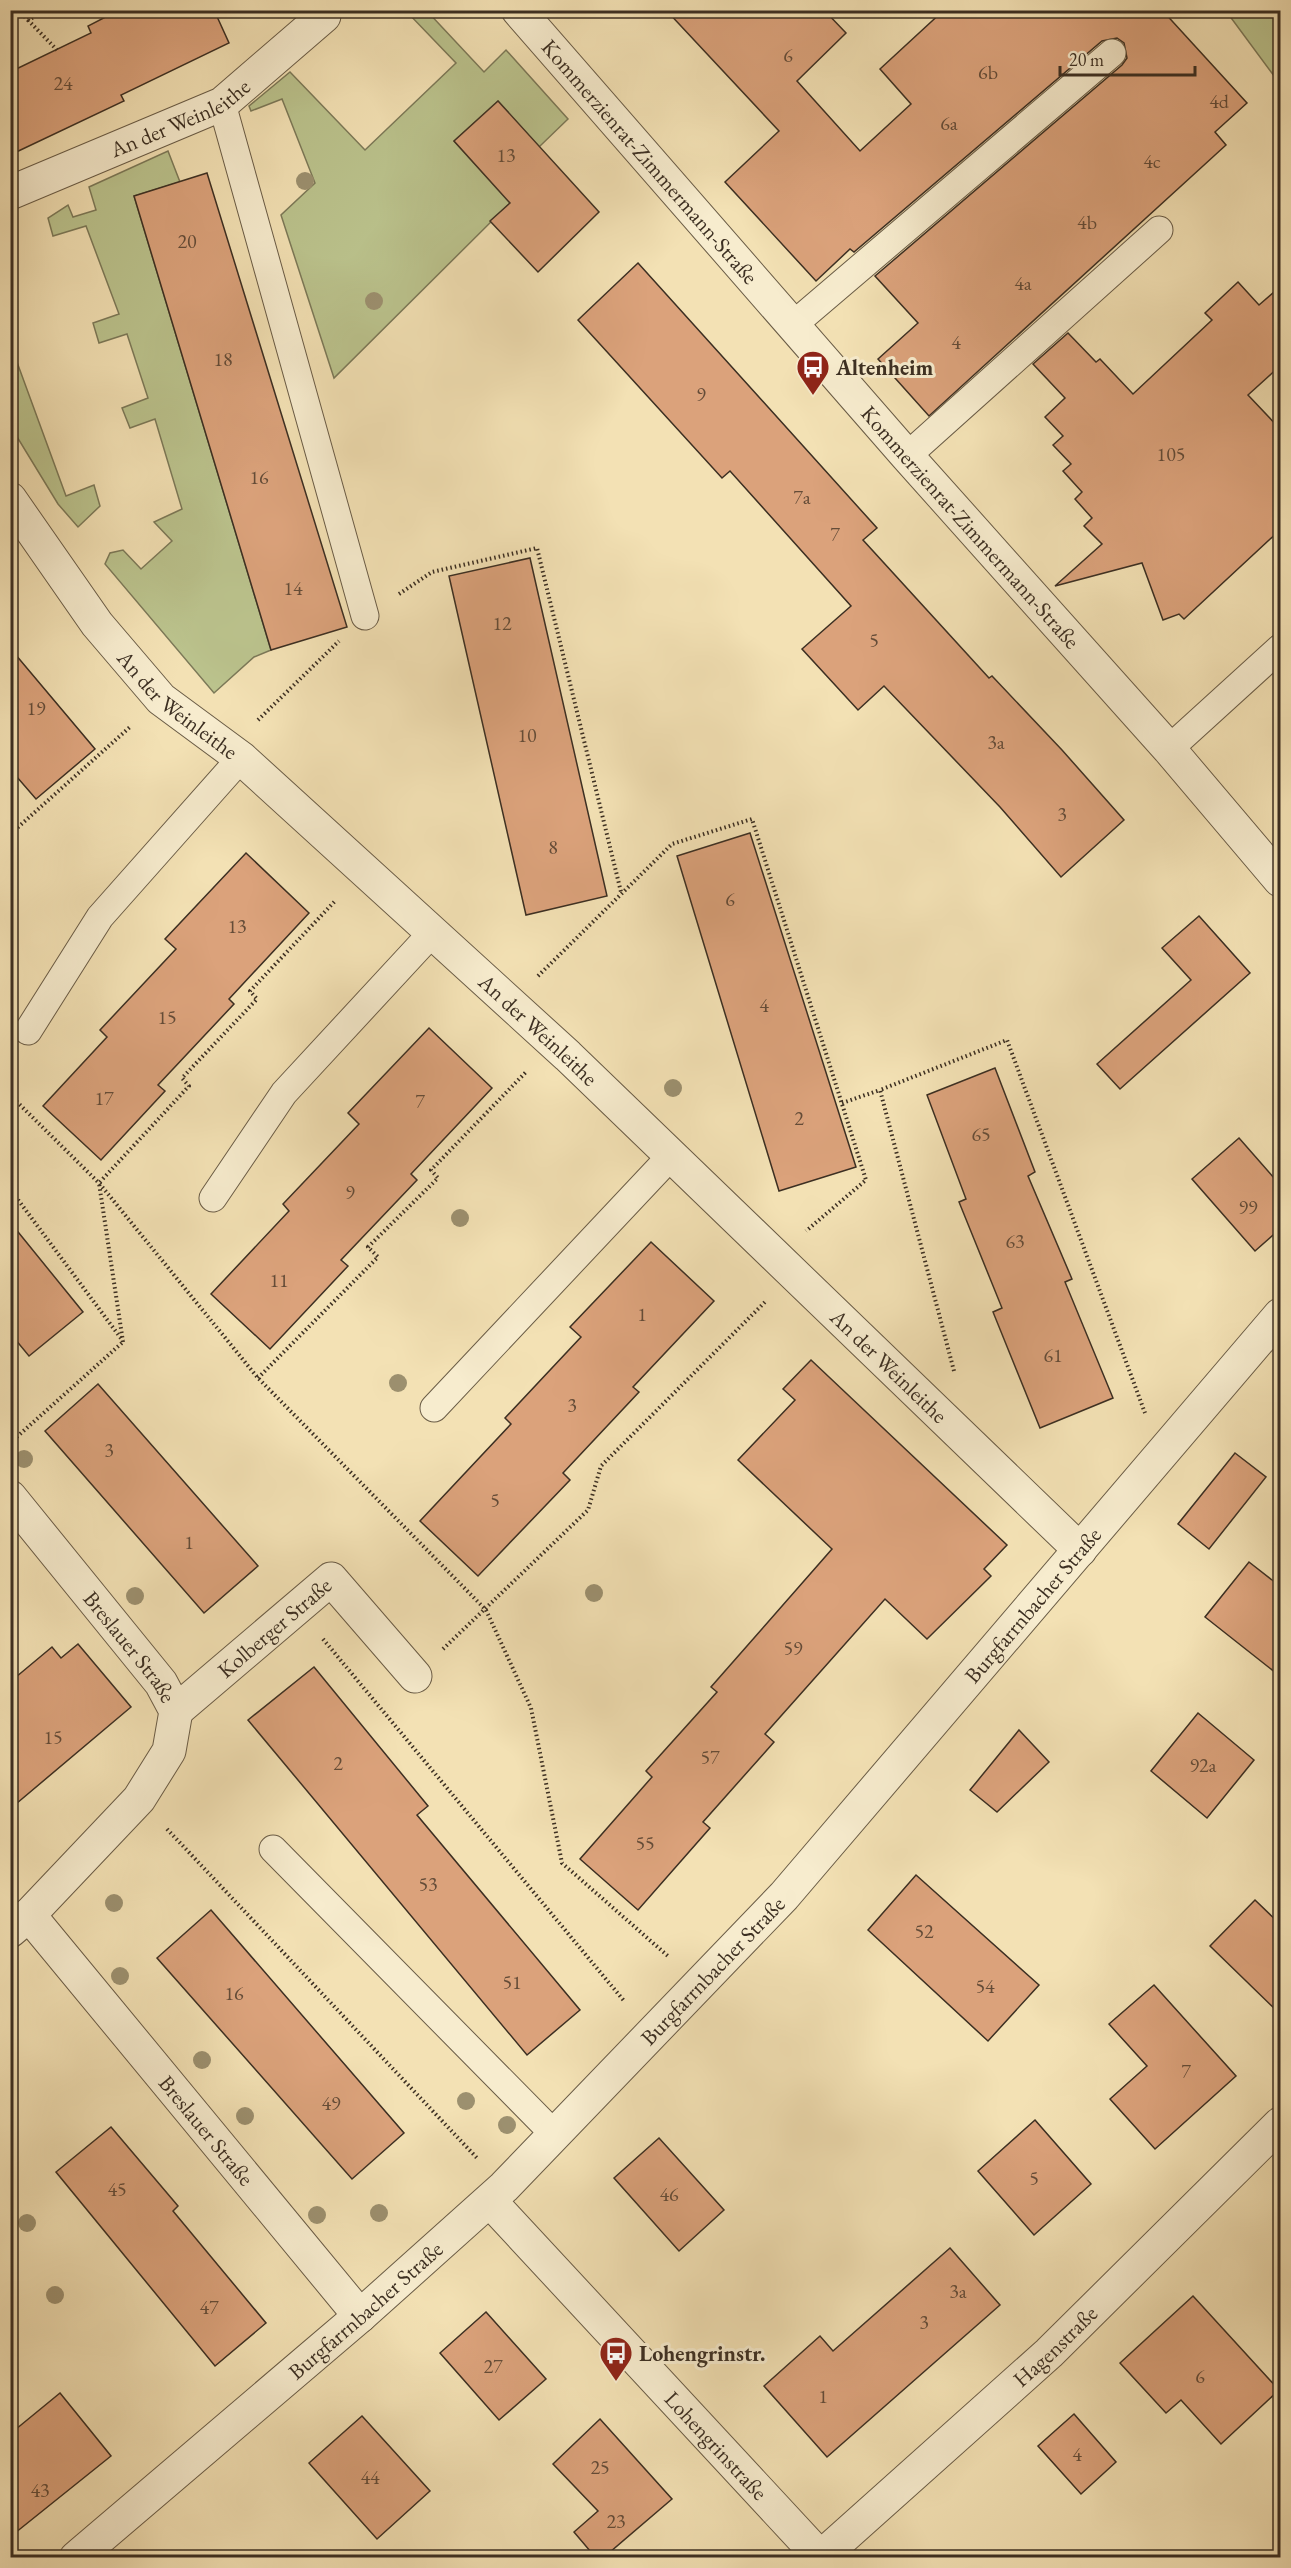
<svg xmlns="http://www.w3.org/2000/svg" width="1291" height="2568" font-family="'EB Garamond',serif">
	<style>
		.green { fill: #bbc38d; stroke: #7c7958; stroke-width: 1.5 }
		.building { fill: #dba27b; stroke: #3c2f22; stroke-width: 1.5 }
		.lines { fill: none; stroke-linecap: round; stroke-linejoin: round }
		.lane-casing { stroke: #6a5c46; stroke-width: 29 }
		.street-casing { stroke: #6a5c46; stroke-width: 35 }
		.path { stroke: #3c2f22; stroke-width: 4; stroke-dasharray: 1.5 3; stroke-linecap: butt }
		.lane { stroke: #f7ecce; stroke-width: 27 }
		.street { stroke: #f7ecce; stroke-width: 33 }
		.tree { fill: #9c906f }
		.labels { text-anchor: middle; stroke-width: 6; stroke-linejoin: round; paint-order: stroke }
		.number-label { font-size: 20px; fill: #644c38 }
		.street-label { font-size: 22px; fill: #3c2f22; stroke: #f7ecce }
		.poi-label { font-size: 22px; font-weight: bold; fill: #3c2f22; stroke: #f7ecce; text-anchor: start }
	</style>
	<rect width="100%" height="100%" fill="#f3e1b4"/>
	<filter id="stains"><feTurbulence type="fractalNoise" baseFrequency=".00333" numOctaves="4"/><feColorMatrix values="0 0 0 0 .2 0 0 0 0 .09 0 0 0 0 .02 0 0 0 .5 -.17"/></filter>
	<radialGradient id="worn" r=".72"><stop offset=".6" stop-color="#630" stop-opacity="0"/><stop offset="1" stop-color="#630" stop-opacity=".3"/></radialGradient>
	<g class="green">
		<path d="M426 10 484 72 506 50 568 119 539 147 498 101 454 141 510 203 334 378 281 215 315 183 282 99 251 111 249 106 290 72 365 150 456 63 406 11Z"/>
		<path d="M1226 11H1280V84Z"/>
		<path d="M168 151 180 182 134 196 271 650 254 657 214 693 105 564 110 553 123 550 141 569 172 541 154 522 182 509 155 419 130 428 122 408 148 398 127 334 99 343 93 323 119 314 86 226 53 236 48 218 68 205 73 217 96 210 89 187Z"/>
		<path d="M10 343 66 496 94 485 100 506 78 527 58 504 11 427Z"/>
	</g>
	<g class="building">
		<path d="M119 10H214L229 43 121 95 124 101 10 155V72L91 33 88 26Z"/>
		<path d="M666 10H824L846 33 797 81 860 151 911 104 880 69 944 10H1162L1247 103 1215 132 1226 145 929 416 878 359 918 323 875 276 1122 65 1127 58 1124 43 1117 38 1102 41 854 252 850 249 816 281 725 182 779 131Z"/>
		<path d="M498 101 599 212 538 272 490 221 510 203 454 141Z"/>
		<path d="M207 173 347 627 271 650 134 196Z"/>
		<path d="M638 263 877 528 863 540 989 678 992 676 1062 750 1124 820 1061 877 1000 807 884 686 858 710 802 649 851 606 730 471 722 478 578 320Z"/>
		<path d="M1238 282 1259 305 1281 286V365L1248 395 1281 430V529L1184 619 1179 614 1163 620 1142 563 1055 586 1102 544 1084 526 1092 518 1075 499 1082 492 1063 471 1071 464 1053 445 1063 436 1045 417 1065 398 1033 364 1068 333 1096 362 1100 359 1133 394 1212 320 1205 313Z"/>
		<path d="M530 558 607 896 526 915 449 576Z"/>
		<path d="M10 648 95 749 36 799 10 769Z"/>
		<path d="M750 833 856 1167 779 1191 677 856Z"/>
		<path d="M246 853 309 913 229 999 234 1004 158 1085 165 1091 101 1160 43 1106 107 1037 100 1030 176 949 165 939Z"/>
		<path d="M1199 916 1250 973 1120 1089 1097 1064 1191 980 1162 948Z"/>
		<path d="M429 1028 492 1088 411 1174 417 1180 341 1260 348 1266 270 1349 211 1294 289 1211 283 1204 359 1124 348 1113Z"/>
		<path d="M995 1068 1035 1172 1028 1176 1072 1279 1065 1282 1113 1398 1040 1428 993 1312 1002 1308 959 1202 966 1199 927 1095Z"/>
		<path d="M1239 1138 1281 1186V1228L1255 1251 1192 1179Z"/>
		<path d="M10 1222 83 1312 29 1356 10 1333Z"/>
		<path d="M651 1242 714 1301 633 1387 639 1392 563 1473 570 1480 478 1576 420 1521 511 1424 505 1418 581 1337 570 1327Z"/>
		<path d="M811 1360 1007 1545 984 1569 991 1576 927 1639 885 1599 765 1734 774 1742 703 1822 710 1828 638 1910 580 1859 652 1777 646 1771 717 1692 711 1687 832 1549 738 1460 795 1400 783 1389Z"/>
		<path d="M98 1384 258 1566 204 1613 45 1431Z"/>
		<path d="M1235 1453 1266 1477 1209 1549 1178 1524Z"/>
		<path d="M1249 1562 1281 1587V1677L1205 1617Z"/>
		<path d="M78 1644 131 1707 10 1809V1682L52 1647 61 1658Z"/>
		<path d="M314 1667 428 1806 417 1815 580 2010 527 2055 248 1720Z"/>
		<path d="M1198 1713 1254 1760 1207 1818 1151 1771Z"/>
		<path d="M1019 1730 1049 1762 997 1812 970 1790Z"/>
		<path d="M916 1875 1039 1985 988 2041 868 1930Z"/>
		<path d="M1255 1900 1281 1925V2015L1210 1946Z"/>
		<path d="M211 1910 404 2133 352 2179 157 1958Z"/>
		<path d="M1154 1985 1236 2076 1155 2149 1110 2099 1147 2066 1109 2024Z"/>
		<path d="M1035 2120 1091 2184 1034 2235 978 2171Z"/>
		<path d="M111 2127 178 2206 173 2211 266 2323 215 2366 56 2172Z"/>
		<path d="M659 2138 724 2210 679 2251 614 2178Z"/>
		<path d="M950 2248 1000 2305 827 2457 764 2386 820 2336 833 2351Z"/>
		<path d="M1193 2296 1279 2390 1221 2444 1181 2400 1166 2413 1120 2363Z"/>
		<path d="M486 2312 546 2379 499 2420 440 2353Z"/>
		<path d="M60 2393 111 2456 10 2537V2434Z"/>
		<path d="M1074 2414 1116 2462 1081 2494 1038 2446Z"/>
		<path d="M362 2416 430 2491 377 2539 309 2463Z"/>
		<path d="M600 2419 672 2499 603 2558H596L574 2532 598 2511 553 2464Z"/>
	</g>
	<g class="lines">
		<defs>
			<g id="lane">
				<path d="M222 104 365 616"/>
				<path d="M793 325 1112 53"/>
				<path d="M907 456 1159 230"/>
				<path d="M1169 749 1280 648"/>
				<path d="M28 1031 100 917 241 758"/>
				<path d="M213 1198 284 1093 432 933"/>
				<path d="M434 1408 671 1156"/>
				<path d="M273 1849 554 2134"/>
			</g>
			<g id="street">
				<path id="s1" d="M518 10 907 456 1169 749 1280 880"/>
				<path id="s2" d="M10 193 222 104 324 16 318 10"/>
				<path id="s3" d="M10 499 97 624 161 699 241 758 568 1056 1080 1550"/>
				<path id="s4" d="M10 1497 161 1683 176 1711 169 1751 139 1799 29 1915 10 1931"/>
				<path id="s5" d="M176 1711 331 1579 415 1676"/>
				<path id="s6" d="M29 1915 360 2316"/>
				<path id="s7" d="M490 2201 821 2558"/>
				<path id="s8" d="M821 2557 1049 2353 1280 2124"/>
				<path id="s9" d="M76 2558 360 2316 504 2187 784 1896 1280 1315"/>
			</g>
		</defs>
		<use href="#lane" class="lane-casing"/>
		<use href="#street" class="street-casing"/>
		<g class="path">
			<path d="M18 10 28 20 48 10"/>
			<path d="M28 20 57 50"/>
			<path d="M399 594 432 572 537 548 621 892"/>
			<path d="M258 720 339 641"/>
			<path d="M10 853 16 829 131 726"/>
			<path d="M538 976 672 844 752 819 866 1180 806 1231"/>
			<path d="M10 1095 99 1183 258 1378 486 1610 531 1708 562 1863 669 1957"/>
			<path d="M842 1103 880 1090"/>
			<path d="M10 1189 123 1341"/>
			<path d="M123 1342 99 1183 189 1086 182 1078 257 999 250 991 336 900"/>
			<path d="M954 1371 880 1090 1007 1040 1145 1413"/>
			<path d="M258 1378 378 1257 368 1247 438 1178 431 1170 526 1072"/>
			<path d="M10 1443 123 1342"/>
			<path d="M323 1639 625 2002"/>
			<path d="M443 1649 588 1510 601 1466 765 1302"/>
			<path d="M167 1829 477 2158"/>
		</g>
		<use href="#lane" class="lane"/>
		<use href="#street" class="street"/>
	</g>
	<g class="tree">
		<circle cx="305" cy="181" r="9"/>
		<circle cx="374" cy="301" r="9"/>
		<circle cx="673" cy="1088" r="9"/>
		<circle cx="460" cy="1218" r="9"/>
		<circle cx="398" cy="1383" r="9"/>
		<circle cx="24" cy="1459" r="9"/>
		<circle cx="594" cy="1593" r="9"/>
		<circle cx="135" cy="1596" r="9"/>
		<circle cx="114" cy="1903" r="9"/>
		<circle cx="120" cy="1976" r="9"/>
		<circle cx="202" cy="2060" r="9"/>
		<circle cx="466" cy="2101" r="9"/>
		<circle cx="245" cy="2116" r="9"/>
		<circle cx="507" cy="2125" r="9"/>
		<circle cx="379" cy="2213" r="9"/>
		<circle cx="317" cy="2215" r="9"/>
		<circle cx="27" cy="2223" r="9"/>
		<circle cx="55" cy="2295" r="9"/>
	</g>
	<defs>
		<symbol id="bus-pin" viewBox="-11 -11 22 30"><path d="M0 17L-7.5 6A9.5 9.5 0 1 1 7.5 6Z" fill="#8f2418" stroke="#f7ecce"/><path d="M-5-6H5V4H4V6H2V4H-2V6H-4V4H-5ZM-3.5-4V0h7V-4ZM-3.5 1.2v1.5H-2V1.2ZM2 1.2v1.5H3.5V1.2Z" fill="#fff"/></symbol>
	</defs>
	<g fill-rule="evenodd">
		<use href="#bus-pin" x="794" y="348" width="38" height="52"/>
		<use href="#bus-pin" x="597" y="2334" width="38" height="52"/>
	</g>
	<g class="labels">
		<g class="number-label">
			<text x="788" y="62">6</text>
			<text x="988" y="79">6b</text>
			<text x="63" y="90">24</text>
			<text x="1219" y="108">4d</text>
			<text x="949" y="130">6a</text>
			<text x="506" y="162">13</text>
			<text x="1152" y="168">4c</text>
			<text x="1087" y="229">4b</text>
			<text x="187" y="248">20</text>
			<text x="1023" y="290">4a</text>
			<text x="956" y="349">4</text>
			<text x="223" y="366">18</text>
			<text x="701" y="401">9</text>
			<text x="1171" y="461">105</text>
			<text x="259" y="484">16</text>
			<text x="802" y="504">7a</text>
			<text x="835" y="541">7</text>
			<text x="293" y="595">14</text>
			<text x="502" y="630">12</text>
			<text x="874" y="647">5</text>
			<text x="36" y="715">19</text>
			<text x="527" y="742">10</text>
			<text x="996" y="749">3a</text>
			<text x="1062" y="821">3</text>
			<text x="553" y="854">8</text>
			<text x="730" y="906">6</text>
			<text x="237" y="933">13</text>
			<text x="764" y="1012">4</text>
			<text x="167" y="1024">15</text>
			<text x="104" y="1105">17</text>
			<text x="420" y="1108">7</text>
			<text x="799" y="1125">2</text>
			<text x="981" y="1141">65</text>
			<text x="350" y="1199">9</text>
			<text x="1248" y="1214">99</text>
			<text x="1015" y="1248">63</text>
			<text x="279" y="1287">11</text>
			<text x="642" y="1321">1</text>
			<text x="1053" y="1362">61</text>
			<text x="572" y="1412">3</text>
			<text x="109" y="1457">3</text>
			<text x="495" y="1507">5</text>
			<text x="189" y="1549">1</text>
			<text x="793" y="1655">59</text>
			<text x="53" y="1744">15</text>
			<text x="710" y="1764">57</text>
			<text x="338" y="1770">2</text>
			<text x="1203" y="1772">92a</text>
			<text x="645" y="1850">55</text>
			<text x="428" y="1891">53</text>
			<text x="924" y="1938">52</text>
			<text x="512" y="1989">51</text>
			<text x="985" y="1993">54</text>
			<text x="234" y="2000">16</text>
			<text x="1186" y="2078">7</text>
			<text x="331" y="2110">49</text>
			<text x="1034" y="2185">5</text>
			<text x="117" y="2196">45</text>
			<text x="669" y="2201">46</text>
			<text x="958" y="2298">3a</text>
			<text x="209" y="2314">47</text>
			<text x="924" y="2329">3</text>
			<text x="493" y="2373">27</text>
			<text x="1200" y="2383">6</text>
			<text x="823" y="2403">1</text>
			<text x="1077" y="2461">4</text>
			<text x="600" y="2474">25</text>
			<text x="370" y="2484">44</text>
			<text x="40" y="2497">43</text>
			<text x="616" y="2528">23</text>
		</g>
		<g class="street-label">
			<text dy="8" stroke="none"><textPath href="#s2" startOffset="186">An der Weinleithe</textPath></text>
			<text dy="8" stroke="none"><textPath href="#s1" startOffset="201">Kommerzienrat-Zimmermann-Straße</textPath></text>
			<text dy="8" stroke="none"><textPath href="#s1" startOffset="687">Kommerzienrat-Zimmermann-Straße</textPath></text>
			<text dy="8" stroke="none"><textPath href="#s3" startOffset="267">An der Weinleithe</textPath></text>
			<text dy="8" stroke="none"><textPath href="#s3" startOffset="753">An der Weinleithe</textPath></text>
			<text dy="8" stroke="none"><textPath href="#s3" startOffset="1239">An der Weinleithe</textPath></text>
			<text dy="8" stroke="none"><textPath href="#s9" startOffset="1353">Burgfarrnbacher Straße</textPath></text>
			<text dy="8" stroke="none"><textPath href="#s5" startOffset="129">Kolberger Straße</textPath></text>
			<text dy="8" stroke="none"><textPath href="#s4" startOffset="192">Breslauer Straße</textPath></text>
			<text dy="8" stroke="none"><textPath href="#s9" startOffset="867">Burgfarrnbacher Straße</textPath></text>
			<text dy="8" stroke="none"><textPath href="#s6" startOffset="279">Breslauer Straße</textPath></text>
			<text dy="8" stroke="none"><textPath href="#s9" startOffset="381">Burgfarrnbacher Straße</textPath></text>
			<text dy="8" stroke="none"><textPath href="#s8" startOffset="315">Hagenstraße</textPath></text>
			<text dy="8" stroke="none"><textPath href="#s7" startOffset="333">Lohengrinstraße</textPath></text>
		</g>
		<g class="poi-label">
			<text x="836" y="375">Altenheim</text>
			<text x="639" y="2361">Lohengrinstr.</text>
		</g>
	</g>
	<rect width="1291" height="2568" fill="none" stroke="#f3e1b4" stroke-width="36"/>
	<rect x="12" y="12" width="1267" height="2544" fill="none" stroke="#3c2f22" stroke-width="3"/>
	<rect x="18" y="18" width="1255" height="2532" fill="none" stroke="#3c2f22" stroke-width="1.5"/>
	<path d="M1060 66v9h135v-9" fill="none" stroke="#3c2f22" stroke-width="3"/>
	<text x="1069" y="66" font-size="18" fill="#3c2f22" stroke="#f7ecce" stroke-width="4.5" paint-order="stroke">20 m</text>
	<rect width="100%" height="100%" filter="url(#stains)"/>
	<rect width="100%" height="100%" fill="url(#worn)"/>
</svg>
